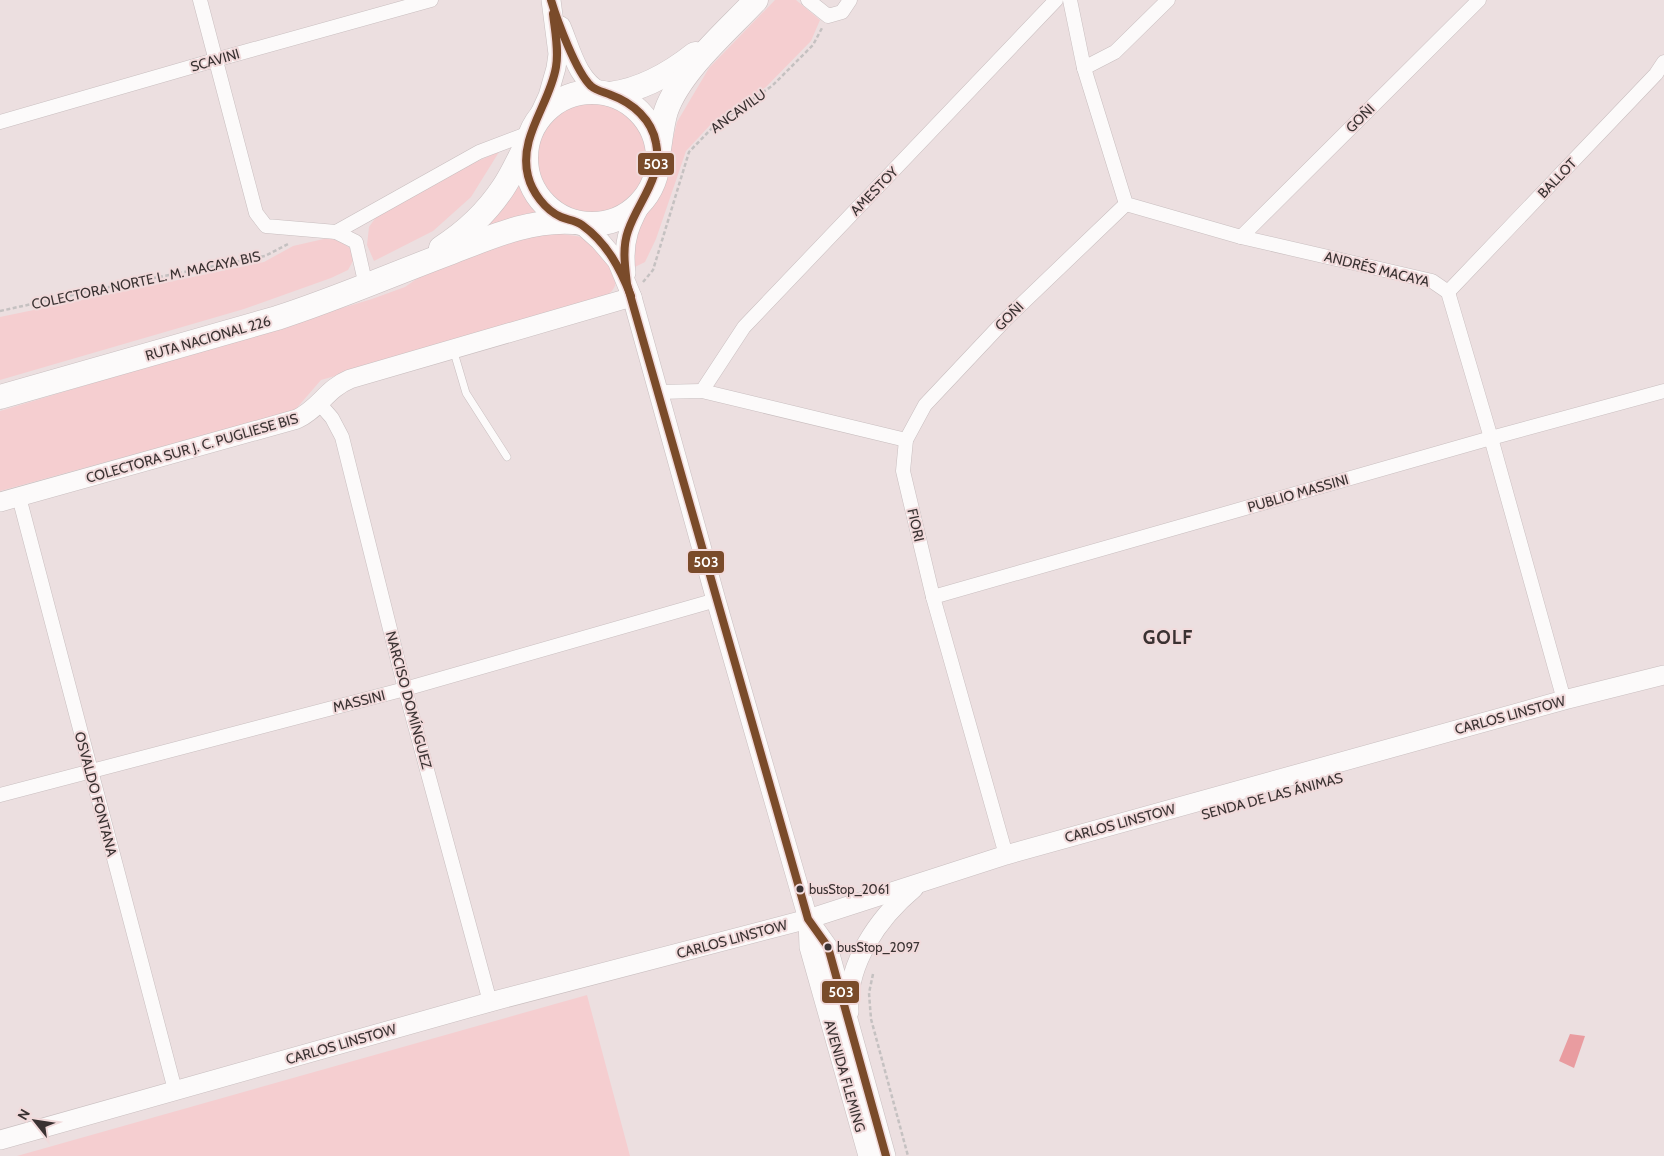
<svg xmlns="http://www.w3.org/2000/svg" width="1664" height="1156" font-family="Cabin,sans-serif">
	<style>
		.green { fill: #f5ced0 }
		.water { fill: #e99ca0 }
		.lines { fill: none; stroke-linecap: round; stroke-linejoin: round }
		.lane-casing { stroke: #c8bebf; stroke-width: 8 }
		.street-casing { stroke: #c8bebf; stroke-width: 15 }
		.secondary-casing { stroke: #c8bebf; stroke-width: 20 }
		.highway-casing { stroke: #c8bebf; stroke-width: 25 }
		.path { stroke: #c5c1c1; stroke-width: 2.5; stroke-dasharray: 4 2.5; stroke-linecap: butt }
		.lane { stroke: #fcfafa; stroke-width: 7 }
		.street { stroke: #fcfafa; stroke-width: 14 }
		.secondary { stroke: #fcfafa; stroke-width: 19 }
		.highway { stroke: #fcfafa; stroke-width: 24 }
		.bus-1-casing { stroke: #f1dadb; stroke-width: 11 }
		.bus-1 { stroke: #7a4b2a; stroke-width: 8 }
		.bus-dot { fill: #3a3232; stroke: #f1dadb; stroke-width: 2 }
		.labels { text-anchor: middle; stroke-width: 4; stroke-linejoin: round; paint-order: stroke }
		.bus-label { font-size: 13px; fill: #3a3232; stroke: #f1dadb; text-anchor: start }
		.street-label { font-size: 14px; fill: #3a3232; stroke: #f1dadb }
		.district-label { font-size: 19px; font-weight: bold; letter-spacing: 1px; fill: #3a3232; stroke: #f1dadb }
		.line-badge { stroke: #f1dadb; stroke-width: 2 }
		.badge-label { font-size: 14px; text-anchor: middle; font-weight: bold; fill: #fff }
	</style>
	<rect width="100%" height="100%" fill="#ecdfe0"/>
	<g class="green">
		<path d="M775 0H796L820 20 811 41 766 87 713 122 686 151 656 239 645 262 635 267 632 253 638 221 652 205 662 185 677 122 709 68Z"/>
		<circle cx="592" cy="158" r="57"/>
		<path d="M499 152 471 197 433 231 374 261 367 245 369 227 379 213 459 169Z"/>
		<path d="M517 183 520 184 527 198 541 214 467 234Z"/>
		<path d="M557 233C565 235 576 235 584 238 590 240 596 250 600 255 616 275 626 286 598 301L321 380 295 410 0 491V411L372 299 405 287 432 268 521 235Z"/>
		<path d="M328 238 340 241 351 249 353 261 348 270 331 278 244 309 0 380V317L264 262 293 246Z"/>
		<path d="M587 995 630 1156H17Z"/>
	</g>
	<path class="water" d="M1570 1034 1585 1036 1574 1068 1559 1061Z"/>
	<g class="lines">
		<defs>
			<path id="lane" d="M453 349 466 393 507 457"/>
			<g id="street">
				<path d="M200 0 256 213 266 226 336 232 356 242 366 286"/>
				<path d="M808 0 828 16 842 12 850 0"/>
				<path d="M1070 0 1084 68 1126 204 1241 237 1432 281 1448 292 1491 438 1564 700"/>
				<path d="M1084 68 1115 52 1168 0"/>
				<path d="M0 122 215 60 431 0"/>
				<path d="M336 232 479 152 532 132"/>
				<path d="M1241 237 1479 0"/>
				<path d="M1448 292 1656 74 1664 62"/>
				<path d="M702 391 744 327 1056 0"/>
				<path d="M657 392 702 391 906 440"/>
				<path d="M319 403 332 418 342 437 405 689 490 1002"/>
				<path d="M19 497 175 1090"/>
				<path d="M933 597 1491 438 1664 391"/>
				<path d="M0 795 405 689 716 600"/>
				<path d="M1006 855 933 597 903 471 906 440 925 405 1006 319 1126 204"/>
			</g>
			<g id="secondary">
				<path d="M561 26C571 49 577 80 601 92"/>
				<path d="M535 124 548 96 556 68 558 54 551 0"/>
				<path d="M580 223 600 241 617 261 632 297 716 600 808 919 809 947 868 1156"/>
				<path d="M626 273C622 240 630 222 647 194"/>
				<path d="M0 502 297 419C320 408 326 389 350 379L632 297"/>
				<path d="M808 919 828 947 886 1156"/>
				<path d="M849 1012C846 964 878 918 914 888"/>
				<path d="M0 1140 490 1002 808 919 1006 855 1564 700 1664 675"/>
			</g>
			<g id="highway">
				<circle cx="592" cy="158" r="66"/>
				<path d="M610 94C641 90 671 73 695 54"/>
				<path d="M659 149C661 137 662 124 666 111 680 71 727 31 756 0"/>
				<path d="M441 248C466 232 487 212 503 188 512 175 518 160 526 146"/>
				<path d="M0 397 277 318C336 299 393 274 452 252 491 237 531 219 574 222"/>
			</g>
		</defs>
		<use href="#lane" class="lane-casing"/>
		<use href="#street" class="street-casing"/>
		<use href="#secondary" class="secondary-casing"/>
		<use href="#highway" class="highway-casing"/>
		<g class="path">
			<path d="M643 282 653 270 689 152 715 125 772 86 813 45 822 28"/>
			<path d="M0 311 118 285 265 256 290 243"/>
			<path d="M873 974 869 993 871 1019 908 1156"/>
		</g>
		<use href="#lane" class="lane"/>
		<use href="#street" class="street"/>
		<use href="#secondary" class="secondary"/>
		<use href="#highway" class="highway"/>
		<defs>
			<g id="bus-1">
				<path d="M551 0C557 20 576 72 591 86 597 91 604 92 611 95 633 103 652 120 656 143 663 178 638 201 628 231 622 248 625 267 627 284L808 919 828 947 886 1156"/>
				<path d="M553 14C555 31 559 50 556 67 550 104 518 137 528 176 532 192 545 210 561 217 568 220 575 220 582 225 607 243 620 268 631 296"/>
			</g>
		</defs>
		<use href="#bus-1" class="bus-1-casing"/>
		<use href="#bus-1" class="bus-1"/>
	</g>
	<g class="bus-dot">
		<circle cx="800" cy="889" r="4.5"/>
		<circle cx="828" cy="947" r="4.5"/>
	</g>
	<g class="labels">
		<g class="bus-label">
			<text x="809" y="894">busStop_2061</text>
			<text x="837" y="952">busStop_2097</text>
		</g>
		<g class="street-label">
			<text transform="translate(215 60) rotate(-16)" y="5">SCAVINI</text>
			<text transform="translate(738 111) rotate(-36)" y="5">ANCAVILU</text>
			<text transform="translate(1360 118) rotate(-45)" y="5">GOÑI</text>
			<text transform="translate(1557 178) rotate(-46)" y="5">BALLOT</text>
			<text transform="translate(874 191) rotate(-46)" y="5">AMESTOY</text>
			<text transform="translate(1377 269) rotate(14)" y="5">ANDRÉS MACAYA</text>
			<text transform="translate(146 280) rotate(-12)" y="5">COLECTORA NORTE L. M. MACAYA BIS</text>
			<text transform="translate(1009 316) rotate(-45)" y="5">GOÑI</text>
			<text transform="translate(208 338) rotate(-16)" y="5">RUTA NACIONAL 226</text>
			<text transform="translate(192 448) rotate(-16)" y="5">COLECTORA SUR J. C. PUGLIESE BIS</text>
			<text transform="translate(1298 493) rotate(-16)" y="5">PUBLIO MASSINI</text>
			<text transform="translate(916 525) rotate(77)" y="5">FIORI</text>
			<text transform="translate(409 700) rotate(75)" y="5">NARCISO DOMÍNGUEZ</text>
			<text transform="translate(359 701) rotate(-14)" y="5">MASSINI</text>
			<text transform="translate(1510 715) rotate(-15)" y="5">CARLOS LINSTOW</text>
			<text transform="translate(96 794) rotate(75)" y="5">OSVALDO FONTANA</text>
			<text transform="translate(1272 796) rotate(-15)" y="5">SENDA DE LAS ÁNIMAS</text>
			<text transform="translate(1120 823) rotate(-15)" y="5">CARLOS LINSTOW</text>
			<text transform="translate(732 939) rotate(-15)" y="5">CARLOS LINSTOW</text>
			<text transform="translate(341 1044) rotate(-16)" y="5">CARLOS LINSTOW</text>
			<text transform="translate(845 1076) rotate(74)" y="5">AVENIDA FLEMING</text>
		</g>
		<g class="district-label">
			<text x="1168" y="644">GOLF</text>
		</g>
	</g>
	<g class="line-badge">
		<rect x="637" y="152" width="38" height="24" rx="5" fill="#7a4b2a"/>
		<rect x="687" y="550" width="38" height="24" rx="5" fill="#7a4b2a"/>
		<rect x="821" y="980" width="39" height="24" rx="5" fill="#7a4b2a"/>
	</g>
	<g class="badge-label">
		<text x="656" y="169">503</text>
		<text x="706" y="567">503</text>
		<text x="841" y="997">503</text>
	</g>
	<g transform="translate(35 1121) rotate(300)" stroke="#f1dadb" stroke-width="4" paint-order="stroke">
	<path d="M0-4L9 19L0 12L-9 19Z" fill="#3a3232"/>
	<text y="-8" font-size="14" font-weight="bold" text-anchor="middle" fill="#3a3232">N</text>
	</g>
</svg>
